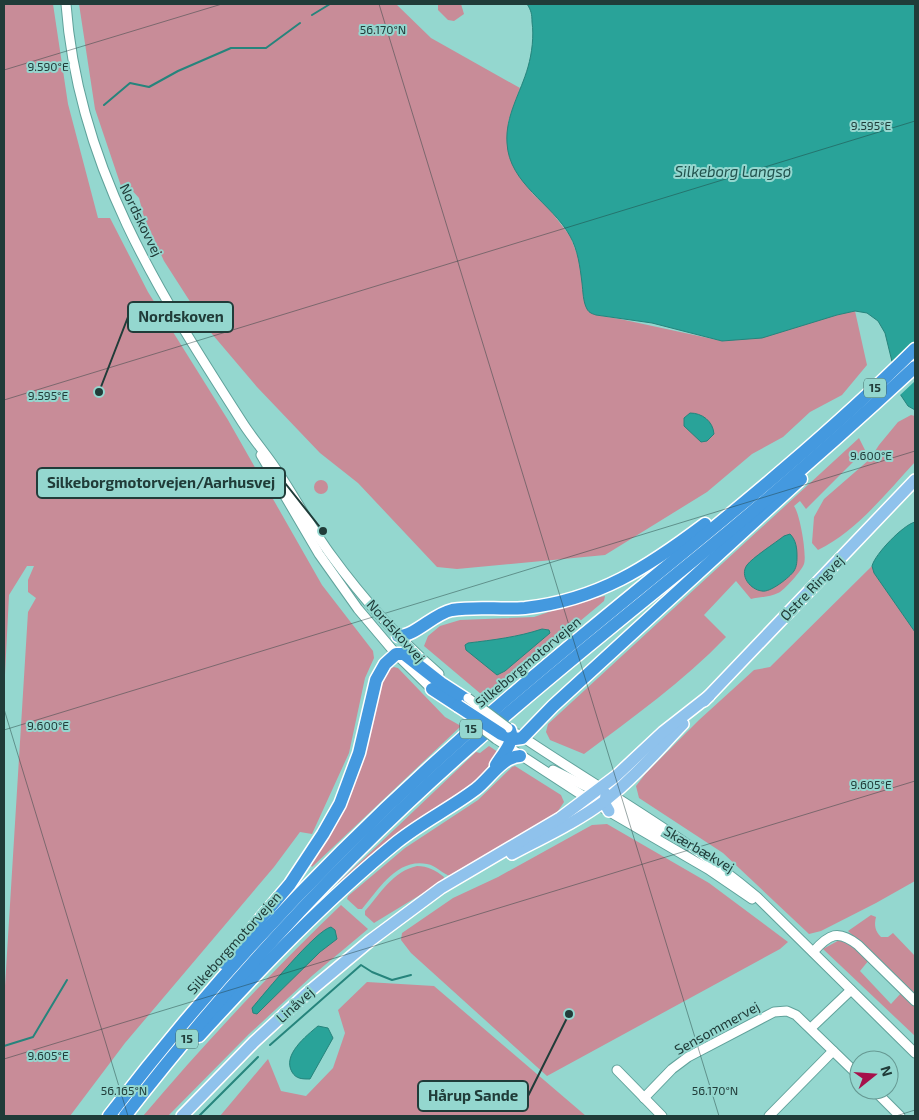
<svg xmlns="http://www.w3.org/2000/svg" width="919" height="1120" font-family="'Exo 2',sans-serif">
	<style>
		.green { fill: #c88c98; fill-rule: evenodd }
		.water { fill: #29a399; stroke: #26847c }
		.pier { fill: #94d7cf }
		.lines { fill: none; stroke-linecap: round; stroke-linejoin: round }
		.stream { stroke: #26847c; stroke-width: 2 }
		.minor-casing { stroke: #60a29b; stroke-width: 11 }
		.major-casing { stroke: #fff; stroke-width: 14 }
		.highway-casing { stroke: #fff; stroke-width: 15 }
		.minor { stroke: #fff; stroke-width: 9 }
		.major { stroke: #8fc2ec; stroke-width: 11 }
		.highway { stroke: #4499df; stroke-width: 12 }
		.minor-bridge-casing { stroke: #60a29b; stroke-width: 11; stroke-linecap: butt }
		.highway-bridge-casing { stroke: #fff; stroke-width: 15; stroke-linecap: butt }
		.minor-bridge { stroke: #fff; stroke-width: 9 }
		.highway-bridge { stroke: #4499df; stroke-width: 12 }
		.ticks { fill: none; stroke: #203c39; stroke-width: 1; stroke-opacity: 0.45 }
		.labels { text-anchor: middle; stroke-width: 4; stroke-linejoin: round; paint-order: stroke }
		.shield { fill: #94d7cf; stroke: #436a66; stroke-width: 1 }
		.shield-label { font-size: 12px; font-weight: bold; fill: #203c39 }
		.street-label { font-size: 14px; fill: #203c39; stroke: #94d7cf }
		.water-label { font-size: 15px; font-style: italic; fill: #22534e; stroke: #94d7cf }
		.ticks-label { font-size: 12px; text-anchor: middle; fill: #203c39; stroke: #94d7cf; stroke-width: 4; stroke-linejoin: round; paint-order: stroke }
		.leader { fill: none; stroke: #203c39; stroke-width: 2 }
		.callout-dot { fill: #203c39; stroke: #94d7cf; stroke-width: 2 }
		.callout { fill: #94d7cf; stroke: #203c39; stroke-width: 2 }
		.callout-label { font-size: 15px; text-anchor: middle; font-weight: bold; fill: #203c39 }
	</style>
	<rect width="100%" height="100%" fill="#94d7cf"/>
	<g class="green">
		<path d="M4 4H53L68 104 98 218H110L148 292 228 420 322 585 373 651 374 658 365 678 349 753 312 834 300 832 274 867 125 1043 70 1116H4V1002L28 612 36 598 28 592V580L34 566H27L9 595 4 694Z"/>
		<path d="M79 4H396L431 38 520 88 508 122 516 171 533 194 550 210 570 236 580 262 584 297 596 315 620 319 722 341 855 311 867 365 842 395 810 412 783 437 752 454 707 492 605 555 457 569 437 567 358 483 320 453 257 387 207 328 164 261 144 217 139 198 130 188 121 186 95 109Z"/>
		<path d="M438 4H461L464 14 454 21 448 20 438 10Z"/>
		<path d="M911 415 915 416V462C886 493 857 531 818 550L812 543 814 517 824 499 870 459 879 445 898 422Z"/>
		<path d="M859 438 865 450 806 509 800 501 794 506C800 514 807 555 804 564 802 570 784 591 778 593 770 597 759 597 751 599L736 581 704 615 726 637C683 682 633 717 584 754L550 740 546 732 548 724Z"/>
		<circle cx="321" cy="487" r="7"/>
		<path d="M872 566 874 573 915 632V881L876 903 821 931 809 934 723 853 639 798 636 786 646 773 699 720 754 670 770 667Z"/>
		<path d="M605 596 604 601 492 695 481 694 424 646 428 636 440 626 460 620 534 617 581 601ZM542 629H547L550 633 505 671 497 675 468 643C493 640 518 637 542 629Z"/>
		<path d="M394 667 398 668 445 717 461 726 312 867 309 863 339 816 382 680 389 669Z"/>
		<path d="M489 746 498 752C476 790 446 799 413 823 387 842 364 866 340 887L338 883 476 752 480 753Z"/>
		<path d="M515 766 561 795 564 802 556 814 451 876C443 875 436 865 427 864 397 858 379 889 362 909H358L347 899 348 896 405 848 478 800 512 767Z"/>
		<path d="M607 824 709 883 788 942 780 949 547 1076 411 953 401 940 402 933 453 898 498 877 592 825Z"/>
		<path d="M417 866C428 866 435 870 444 877L443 881 374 923 365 915V911C380 894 393 871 417 866Z"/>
		<path d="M341 905 368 929 313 975 249 1034 168 1116H143C205 1043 271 972 341 905Z"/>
		<path d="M871 915 876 917C874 925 875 931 881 937H888L893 933 915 956V994L848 931Z"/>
		<path d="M843 938 869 960 860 971 891 1004 902 992 915 1006V1036L823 949Z"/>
		<path d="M367 982 434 986 586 1116H220L268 1059 281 1091 306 1096 333 1068 345 1033 338 1010Z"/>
	</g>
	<g class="water">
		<path d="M527 4H915V410L908 406 900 394 885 333 878 321 867 313 855 311 837 315 762 338 722 341 652 323 596 315C593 314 589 313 587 309 583 302 583 291 582 283 580 267 578 250 570 236 552 203 509 184 507 143 505 116 521 92 528 67 532 53 534 36 532 22 532 14 531 10 527 4Z"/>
		<path d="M690 413C702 413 713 421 714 434L707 441 701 442 684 426V418Z"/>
		<path d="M915 522V632L874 573 872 566C875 554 903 525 915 522Z"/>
		<path d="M790 534C796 540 797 548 797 556 797 561 797 566 794 571 790 577 770 593 762 591 751 590 739 576 747 565 752 558 775 543 784 536Z"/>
		<path d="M542 629 549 630 550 633 505 671 497 675 466 650 465 645 468 643C493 640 518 637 542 629Z"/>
		<path d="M331 927 335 930 337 939 320 952 263 1008 257 1014 253 1013 252 1008C264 994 316 930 331 927Z"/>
		<path d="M318 1026 328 1028 333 1038 310 1079C302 1079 296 1079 292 1072 282 1055 306 1036 318 1026Z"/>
	</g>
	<path class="pier" d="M915 360V381L898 397 894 380Z"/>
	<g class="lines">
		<g class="stream">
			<path d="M312 15 330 4"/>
			<path d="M104 105 130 83 149 87 178 71 231 48H266L300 23"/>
			<path d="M270 1045 361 965 372 972 392 980 411 975"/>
			<path d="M4 1046 33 1037 67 980"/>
			<path d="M199 1116 258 1057"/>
		</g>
		<defs>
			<g id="minor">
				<path d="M66 4C78 167 158 291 244 425 254 440 266 454 276 469 295 497 311 528 331 555 363 599 398 638 439 674"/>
				<path d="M261 455 319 554 358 609 396 654 436 693"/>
				<path d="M518 734C598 788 683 835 757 897L915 1053"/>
				<path d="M496 739 591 801 708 869 752 899"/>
				<path d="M553 770 599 793"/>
				<path d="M587 798 595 797 600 798 658 832"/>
				<path d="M813 952C829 934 838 929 858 945L915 1001"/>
				<path d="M811 1028 851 990"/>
				<path d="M617 1070 662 1116"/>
				<path d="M874 1090 900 1116"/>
				<path d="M644 1098 672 1069 688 1057 774 1012 787 1011 796 1015 859 1076"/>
				<path d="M769 1116 833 1051"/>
			</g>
			<g id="major">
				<path d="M704 701 915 480"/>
				<path d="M606 794 605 804 609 811"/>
				<path d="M512 854C544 837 577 822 606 800 634 778 658 750 683 724"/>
				<path d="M182 1116 254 1042 305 995 371 940 441 888 560 818 616 776 663 732 709 696"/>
			</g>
			<g id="highway">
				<path d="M398 636C416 636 433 614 452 610 476 606 501 610 525 608 598 600 648 567 705 524"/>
				<path d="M432 689 458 706"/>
				<path d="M501 734 515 739 522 738 553 706 801 479"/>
				<path d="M496 765C502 755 515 742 510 730"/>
				<path d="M223 963 290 884 323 834 340 804 359 753 376 680 385 664 396 654H404L441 683 478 707"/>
				<path d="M199 1036C261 968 326 900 397 842 422 822 451 808 476 789 490 778 502 757 520 756"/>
				<path d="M109 1116C228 960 365 819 515 692 648 578 790 473 915 349"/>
				<path d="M125 1116C229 982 345 856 473 744 548 677 627 615 705 551 777 492 847 430 915 367"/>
			</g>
		</defs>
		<use href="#minor" class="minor-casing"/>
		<use href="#major" class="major-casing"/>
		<use href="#highway" class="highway-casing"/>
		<use href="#minor" class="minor"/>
		<use href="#major" class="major"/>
		<use href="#highway" class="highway"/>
		<defs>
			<g id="minor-bridge">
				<path d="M468 698 508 728"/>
				<path d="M480 727 496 739"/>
			</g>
			<path id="highway-bridge" d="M458 706 501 734"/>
		</defs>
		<use href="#minor-bridge" class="minor-bridge-casing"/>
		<use href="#highway-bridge" class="highway-bridge-casing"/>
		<use href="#minor-bridge" class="minor-bridge"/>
		<use href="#highway-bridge" class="highway-bridge"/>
	</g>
	<path class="ticks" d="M379 4 719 1116M4 70 222 4M4 400 915 121M4 709 128 1116M4 730 915 451M4 1059 915 781M896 1116 915 1110"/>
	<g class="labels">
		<g class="shield">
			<rect x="864" y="378.5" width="22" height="19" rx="4"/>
			<rect x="460" y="719.5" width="22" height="19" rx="4"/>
			<rect x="176" y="1029.5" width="22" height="19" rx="4"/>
		</g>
		<g class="shield-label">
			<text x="875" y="392">15</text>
			<text x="471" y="733">15</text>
			<text x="187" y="1043">15</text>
		</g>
		<g class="street-label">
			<text transform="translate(141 220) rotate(64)" y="5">Nordskovvej</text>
			<text transform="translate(812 588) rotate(-46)" y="5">Østre Ringvej</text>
			<text transform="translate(396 631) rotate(48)" y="5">Nordskovvej</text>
			<text transform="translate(528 662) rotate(-40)" y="5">Silkeborgmotorvejen</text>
			<text transform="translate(699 849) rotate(30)" y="5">Skærbækvej</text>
			<text transform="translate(234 943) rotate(-48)" y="5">Silkeborgmotorvejen</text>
			<text transform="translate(295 1005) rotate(-42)" y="5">Linåvej</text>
			<text transform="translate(717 1028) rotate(-29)" y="5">Sensommervej</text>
		</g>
		<g class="water-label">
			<text x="733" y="177">Silkeborg Langsø</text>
		</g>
	</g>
	<g class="ticks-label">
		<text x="383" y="34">56.170°N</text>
		<text x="48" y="71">9.590°E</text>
		<text x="871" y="130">9.595°E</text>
		<text x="48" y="400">9.595°E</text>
		<text x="871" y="460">9.600°E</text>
		<text x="48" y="730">9.600°E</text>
		<text x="871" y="789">9.605°E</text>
		<text x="48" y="1060">9.605°E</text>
		<text x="124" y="1095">56.165°N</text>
		<text x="715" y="1095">56.170°N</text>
	</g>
	<path class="leader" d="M99 392L128 317M323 531L285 483M569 1014L528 1096"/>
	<g class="callout-dot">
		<circle cx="99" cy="392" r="5"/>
		<circle cx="323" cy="531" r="5"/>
		<circle cx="569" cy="1014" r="5"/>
	</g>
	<g class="callout">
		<rect x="128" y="302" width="105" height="30" rx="5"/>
		<rect x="37" y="468" width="248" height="30" rx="5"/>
		<rect x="418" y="1081" width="110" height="30" rx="5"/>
	</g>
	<g class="callout-label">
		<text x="181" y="322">Nordskoven</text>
		<text x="161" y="488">Silkeborgmotorvejen/Aarhusvej</text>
		<text x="473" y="1101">Hårup Sande</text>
	</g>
	<rect width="919" height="1120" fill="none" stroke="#203c39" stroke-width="10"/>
	<g transform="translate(874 1075) rotate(73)"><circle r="24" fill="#94d7cf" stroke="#669993"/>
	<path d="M0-4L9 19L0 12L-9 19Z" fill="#a6104a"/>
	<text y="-8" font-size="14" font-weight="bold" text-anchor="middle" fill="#203c39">N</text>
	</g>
</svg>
